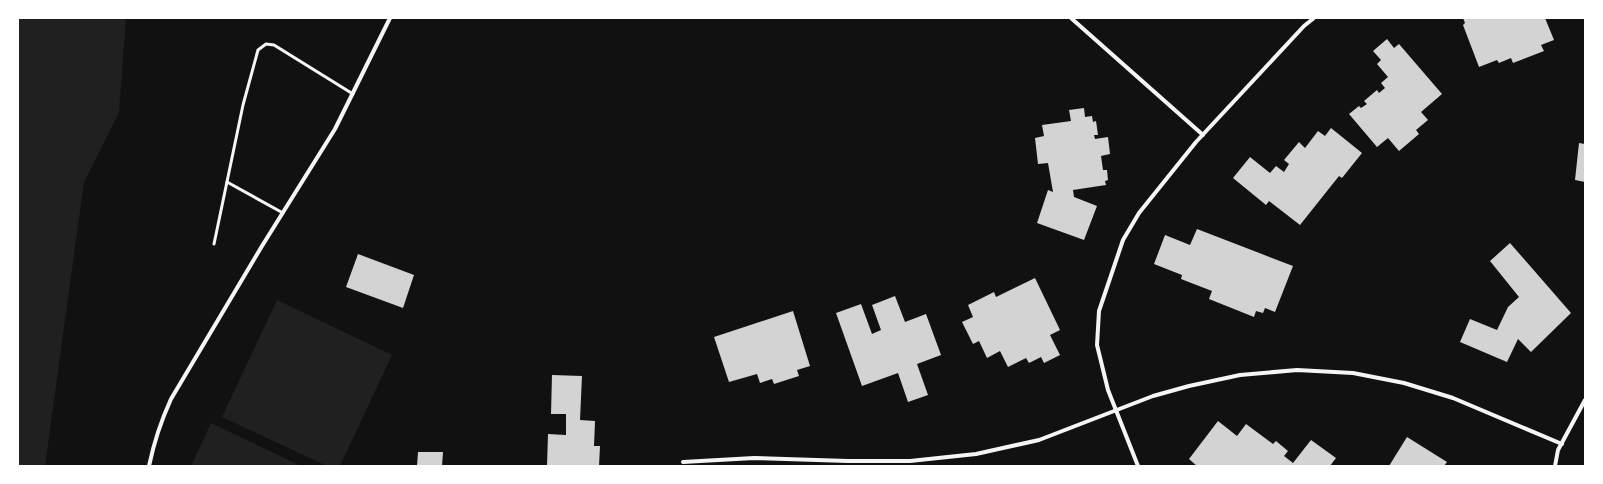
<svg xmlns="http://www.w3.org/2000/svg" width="1603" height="484" font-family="'IBM Plex Sans',sans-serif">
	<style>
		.green { fill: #202020 }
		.building { fill: #d3d3d3 }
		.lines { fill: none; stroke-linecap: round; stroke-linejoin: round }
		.service { stroke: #f5f5f5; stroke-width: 3 }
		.minor { stroke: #f5f5f5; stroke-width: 4 }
	</style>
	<rect width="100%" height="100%" fill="#111"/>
	<g class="green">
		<path d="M20 18H126L119 112 84 182 45 466H18V21Z"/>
		<path d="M277 300 392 355 340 466H327L222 417Z"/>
		<path d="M211 423 301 466H191Z"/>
	</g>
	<g class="building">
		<path d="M1463 18H1545L1554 40 1541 45 1544 51 1513 63 1511 58 1499 63 1497 60 1479 67 1463 25 1465 23Z"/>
		<path d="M1387 39 1394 48 1399 44 1442 94 1421 112 1428 120 1416 130 1419 134 1399 151 1388 138 1377 147 1349 114 1359 106 1361 108 1367 104 1364 101 1377 90 1379 93 1385 88 1381 83 1388 77 1377 64 1381 60 1373 51Z"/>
		<path d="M1084 108 1085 117 1092 116 1093 122 1096 121 1098 135H1094L1095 139 1108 137 1110 154 1101 156 1103 170H1107L1108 180 1105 181 1106 185 1073 190 1074 197 1097 206 1084 240 1037 223 1048 190 1053 192 1048 163 1038 164 1035 138 1044 136 1042 125 1071 121 1069 110Z"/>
		<path d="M1331 128 1362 153 1342 178 1339 176 1300 225 1269 201 1266 205 1233 178 1250 157 1270 173 1276 166 1284 172 1289 164 1284 160 1299 142 1305 148 1318 131 1325 136Z"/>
		<path d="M1579 143 1585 144V182L1575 180Z"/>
		<path d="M1197 229 1293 266 1275 312 1265 308 1263 313 1256 311 1254 317 1209 299 1212 291 1181 279 1182 275 1154 264 1165 235 1190 245Z"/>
		<path d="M1510 243 1571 313 1531 352 1518 339 1507 362 1460 342 1470 319 1497 330 1508 307 1519 297 1490 261Z"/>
		<path d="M358 254 414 275 403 308 346 287Z"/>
		<path d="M1035 278 1060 330 1050 335 1060 355 1044 363 1041 357 1029 363 1026 358 1008 367 1000 351 987 358 979 341 973 344 962 322 973 317 968 305 994 292 996 297Z"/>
		<path d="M895 296 905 322 926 314 941 355 917 364 928 395 908 402 898 373 862 386 836 313 861 304 872 334 881 330 872 305Z"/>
		<path d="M793 311 810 366 797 370 799 376 774 384 772 379 760 383 757 374 729 382 714 337Z"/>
		<path d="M552 375 582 376 580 420 595 421 594 446H600L599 466H547L548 434 566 435V414H551Z"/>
		<path d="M1218 421 1237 436 1246 424 1273 444 1276 441 1288 451 1284 456 1293 463 1311 440 1336 458 1330 466H1197L1189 459Z"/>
		<path d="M1407 437 1447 462 1444 466H1389Z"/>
		<path d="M418 452H443L442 466H417Z"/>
	</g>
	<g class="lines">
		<g class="service">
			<path d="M227 182 283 213"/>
			<path d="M214 244 243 105 258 50 266 44 274 45 353 94"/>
		</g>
		<g class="minor">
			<path d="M1071 18 1203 135"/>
			<path d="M683 462 754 458 848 461H910L976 454 1039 440 1153 396 1189 386 1240 375 1297 370 1353 373 1404 383 1453 398 1562 444"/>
			<path d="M149 466C154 442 161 421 171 399L262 246 335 129 390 18"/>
			<path d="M1138 466 1108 390 1097 345 1099 311 1123 240 1139 213 1196 142 1304 26 1314 18"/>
			<path d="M1555 466 1558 450 1585 400"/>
		</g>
	</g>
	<rect width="1603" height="484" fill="none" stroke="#ffffff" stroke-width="38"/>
</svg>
